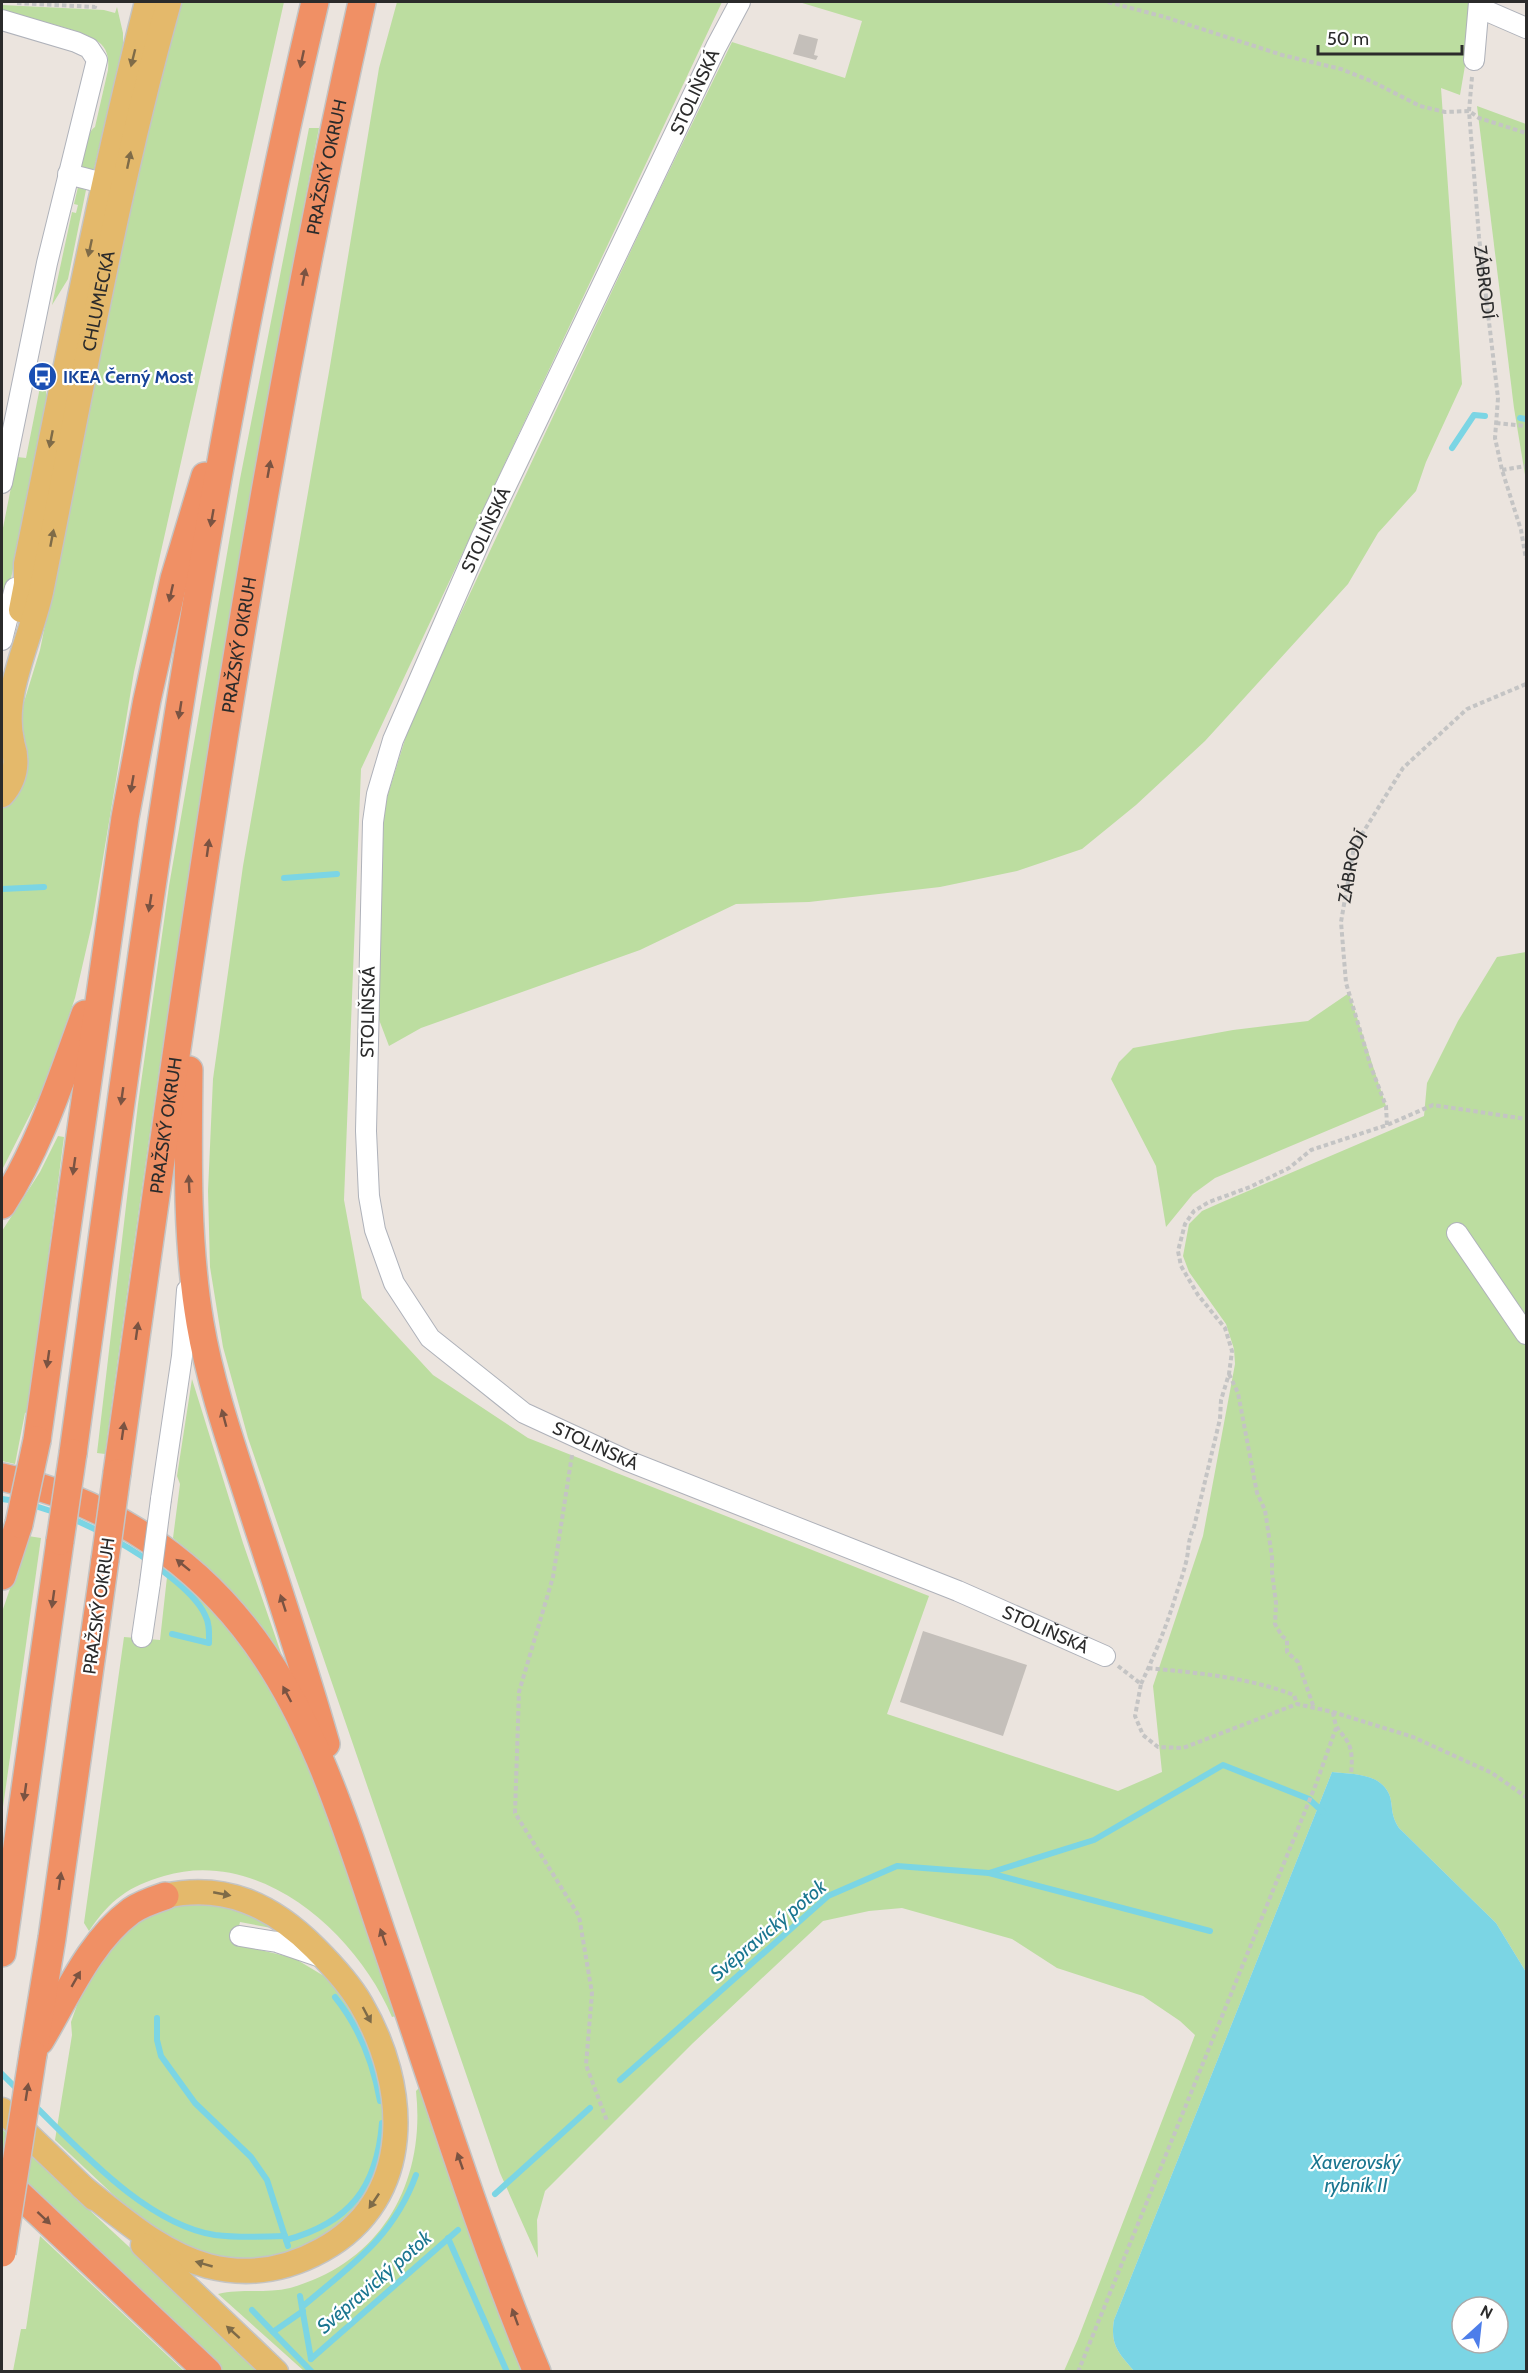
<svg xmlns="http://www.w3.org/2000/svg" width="1528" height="2373" font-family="Cabin,sans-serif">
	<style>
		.green { fill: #bcdda0 }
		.water { fill: #7bd5e4; fill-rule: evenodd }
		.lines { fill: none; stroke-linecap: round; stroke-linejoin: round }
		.stream { stroke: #7bd5e4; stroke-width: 6 }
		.building { fill: #c4bfba }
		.minor-casing { stroke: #afb2ba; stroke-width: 22 }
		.major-casing { stroke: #c4c4c4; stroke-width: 27 }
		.highway-casing { stroke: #c4c4c4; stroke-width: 30 }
		.path { stroke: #c4c4c4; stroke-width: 4; stroke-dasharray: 4.5 3; stroke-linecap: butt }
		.minor { stroke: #fff; stroke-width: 20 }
		.major { stroke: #e4b96b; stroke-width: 24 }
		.highway { stroke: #f09065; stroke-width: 27 }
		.minor-bridge-casing { stroke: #afb2ba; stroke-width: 22; stroke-linecap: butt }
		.highway-bridge-casing { stroke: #c4c4c4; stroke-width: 30; stroke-linecap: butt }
		.minor-bridge { stroke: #fff; stroke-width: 20 }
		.highway-bridge { stroke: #f09065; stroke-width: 27 }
		.oneway { fill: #7e6b48 }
		.oneway2 { fill: #7a5342 }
		.labels { text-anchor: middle; stroke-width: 4.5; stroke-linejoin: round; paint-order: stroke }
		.street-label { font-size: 18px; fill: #2b2b2b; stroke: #fff }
		.transit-label { font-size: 18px; font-weight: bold; fill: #164399; stroke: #fff; text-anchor: start }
		.water-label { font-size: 20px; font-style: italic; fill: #1a7690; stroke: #fff }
	</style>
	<rect width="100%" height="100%" fill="#ebe4de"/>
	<g class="green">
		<path d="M180 2H284L134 672 92 924 75 998 45 1085 2 1170V809L6 805C16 789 30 772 27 753 26 739 19 728 20 715L40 650 140 164Z"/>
		<path d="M397 2H722L361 769 344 1200 362 1298 433 1375 528 1438 929 1596 887 1714 1118 1791 1162 1772 1153 1686 1203 1536 1235 1364 1234 1349 1226 1324 1189 1272 1183 1256 1189 1224 1202 1211 1220 1203 1424 1116 1427 1083 1458 1021 1497 957 1526 952V1972L1496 1923 1399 1828C1389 1813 1394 1803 1388 1792 1378 1773 1350 1774 1332 1772L1114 2320C1110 2345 1118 2352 1134 2371H1064L1078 2339 1195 2035 1180 2021 1143 1996 1057 1968 1012 1939 902 1908 869 1911 823 1921 693 2043 545 2191 537 2220 538 2258 500 2173 248 1438 223 1347 210 1267 208 1191 213 1079 243 866 330 366 379 68Z"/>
		<path d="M799 2H1473L1474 13 1460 95 1441 88 1462 384 1426 462 1416 491 1378 533 1348 584 1205 741 1136 805 1082 849 1017 871 940 887 809 902 736 904 640 950 421 1028 389 1046 378 1017 373 917 384 807 412 717 650 210 732 42 845 78 862 21Z"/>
		<path d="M2 5 104 10 115 13 117 7 123 33V47L93 173 83 169C79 159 86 133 95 127L108 70C109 60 108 51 101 44 88 30 22 17 2 11Z"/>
		<path d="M1477 106 1526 124V481L1514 408Z"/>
		<path d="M309 128H319C233 568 165 1010 105 1454L97 1453 138 1104 169 886 240 479Z"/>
		<path d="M78 187 86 190 68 279 52 305 72 212 76 213 78 205 74 204Z"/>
		<path d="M42 377 48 400 2 622V533L17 457 26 458Z"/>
		<path d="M1349 993 1386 1106 1215 1178 1193 1194 1166 1227 1156 1166 1111 1079 1119 1062 1133 1048 1233 1030 1308 1021Z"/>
		<path d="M58 1136 64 1137 28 1412 25 1413 15 1464 2 1461V1231L40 1172Z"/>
		<path d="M192 1379 243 1543 282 1656H280C249 1612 216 1571 173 1538L180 1484 177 1476Z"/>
		<path d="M28 1536 41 1538 2 1814V1612Z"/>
		<path d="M168 1568C300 1674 342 1863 396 2016L392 2017C357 1934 261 1847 164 1876 129 1886 110 1900 89 1931L84 1923 124 1637 160 1640Z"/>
		<path d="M230 1903 287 1931 240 1922 235 1944 294 1958 334 1982 356 2012 385 2095 381 2164 358 2210 319 2243 269 2260 218 2258 169 2239 136 2216 55 2140 72 2035 71 2022 86 1980 124 1930 168 1906Z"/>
		<path d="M420 2087 524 2371H304L218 2294C241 2288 266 2294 290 2288 382 2263 426 2182 416 2091Z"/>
		<path d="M2 2129 263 2371H223L2 2166Z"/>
		<path d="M40 2236 184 2371H13L21 2329H26Z"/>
	</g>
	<path class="water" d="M1332 1772C1351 1774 1378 1773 1388 1792 1394 1803 1389 1813 1399 1828L1496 1923 1526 1972V2371H1134C1118 2352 1110 2345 1114 2320ZM1462 2307H1498V2343H1462Z"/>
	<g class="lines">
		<g class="stream">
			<path d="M1520 418 1526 419"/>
			<path d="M1452 448 1474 415 1485 416"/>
			<path d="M284 878 337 874"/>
			<path d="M2 889 44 887"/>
			<path d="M2 1499 16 1501"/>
			<path d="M29 1504 57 1513"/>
			<path d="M69 1517 101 1532"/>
			<path d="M115 1540C140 1554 193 1588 205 1615 210 1624 209 1634 209 1643L172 1634"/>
			<path d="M989 1873 1094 1840 1223 1765 1309 1799 1323 1812"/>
			<path d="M335 1997C360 2028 373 2062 380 2101"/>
			<path d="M157 2018V2040L161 2056 195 2103 251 2157 267 2180 288 2246"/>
			<path d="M2 2074 18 2090"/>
			<path d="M620 2080 828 1896 897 1866 989 1873 1210 1931"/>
			<path d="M34 2105C82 2152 147 2224 215 2235 238 2238 262 2237 285 2236"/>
			<path d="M495 2194 590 2108"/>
			<path d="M448 2238 507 2372"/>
			<path d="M286 2240C349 2223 377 2188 382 2123"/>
			<path d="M300 2296 311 2359"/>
			<path d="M302 2307C351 2265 393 2238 416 2175"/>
			<path d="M252 2310 273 2332"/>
			<path d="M303 2311 273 2332 312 2372"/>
			<path d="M311 2359 458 2230"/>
		</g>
	</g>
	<g class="building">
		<path d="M799 34 818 39 814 55 818 56 816 60 793 54Z"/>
		<path d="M923 1631 1027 1665 1003 1736 900 1702Z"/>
	</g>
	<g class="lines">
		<defs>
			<g id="minor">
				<path id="s3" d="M740 2 716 47 482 536 393 740 377 794 373 822 366 1131 369 1196 375 1230 394 1283 430 1338 524 1413 628 1461 958 1591 1105 1656"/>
				<path d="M1480 8 1526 28"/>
				<path d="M2 20 76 42 89 48 97 60 47 263 2 483"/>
				<path d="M1474 60 1479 2"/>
				<path d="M68 174 103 183"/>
				<path d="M2 640 15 588"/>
				<path d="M1457 1233 1526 1334"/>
				<path d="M161 1499 182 1356 187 1290"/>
				<path d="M142 1637 150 1583"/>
				<path d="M240 1936 277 1942 321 1957"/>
			</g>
			<g id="major">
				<path d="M21 610 26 584V564C64 376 100 187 147 2"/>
				<path id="s4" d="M12 741C1 695 31 638 41 592 81 395 115 195 169 2"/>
				<path d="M2 795C19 776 20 750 4 729"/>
				<path d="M2 2110 94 2198"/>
				<path d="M82 2187C121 2217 160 2253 208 2266 247 2276 286 2270 322 2250 416 2198 409 2086 361 2004 349 1983 332 1965 315 1948 272 1905 225 1883 165 1896"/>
				<path d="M143 2245 276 2372"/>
			</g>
			<g id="highway">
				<path d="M189 1070C188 1153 186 1240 200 1323 211 1388 234 1452 254 1515 279 1591 304 1667 326 1744"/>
				<path d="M2 1205C40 1146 61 1079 85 1014"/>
				<path d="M37 1440 125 818 147 700 174 579 205 476"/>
				<path d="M73 1453C139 967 203 479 315 2"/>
				<path id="s5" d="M117 1473C186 981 253 487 362 2"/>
				<path d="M2 1477C97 1498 183 1550 244 1627 312 1712 347 1829 381 1931 432 2078 477 2228 537 2372"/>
				<path d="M2 1576 19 1524"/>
				<path d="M2 1953 60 1541"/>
				<path d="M40 2041C66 1998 89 1942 131 1911 141 1904 153 1900 165 1896"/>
				<path d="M33 2054 52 1938 105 1560"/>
				<path d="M2 2178 208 2372"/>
			</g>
		</defs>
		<use href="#minor" class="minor-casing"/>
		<use href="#major" class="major-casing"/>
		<use href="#highway" class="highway-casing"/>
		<g class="path">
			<path d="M1108 2 1165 17 1282 55 1341 69 1371 81 1420 106 1445 112 1469 111 1479 118 1526 133"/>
			<path d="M17 3 95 7 96 2"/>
			<path id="s1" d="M1472 77 1469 111 1479 237 1498 398 1495 438 1502 470 1521 530 1526 559"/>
			<path d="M1496 423 1526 426"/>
			<path d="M1502 470 1526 466"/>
			<path id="s2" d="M1387 1125 1386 1106 1371 1067 1346 983 1341 922 1354 847 1403 768 1467 709 1526 684"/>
			<path d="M1229 1374 1238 1393 1257 1493 1265 1510 1272 1557V1572L1276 1603 1275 1624 1282 1636 1287 1640V1652L1298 1662 1314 1708"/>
			<path d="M572 1455 553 1577 519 1692 515 1813 579 1916 592 1993 586 2065 607 2121"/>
			<path d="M1118 1666 1141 1684 1135 1716 1143 1735 1158 1747 1183 1748 1297 1704 1333 1712 1413 1737 1492 1773 1526 1797"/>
			<path d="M1148 1668C1198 1673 1247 1677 1294 1695L1297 1704"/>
			<path d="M1141 1684C1154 1656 1166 1628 1175 1598 1179 1585 1184 1572 1187 1558 1189 1546 1188 1540 1194 1527L1220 1419 1221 1400 1229 1374 1232 1351 1225 1328 1198 1295 1181 1266 1178 1251 1185 1224 1194 1211 1209 1202 1250 1187 1289 1168 1311 1150 1387 1125 1433 1105 1526 1119"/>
			<path d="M1333 1712C1336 1731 1338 1727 1347 1741 1353 1750 1352 1764 1351 1774"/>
			<path d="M1078 2372 1316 1784 1336 1728"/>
		</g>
		<use href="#minor" class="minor"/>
		<use href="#major" class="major"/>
		<use href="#highway" class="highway"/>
		<defs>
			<path id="minor-bridge" d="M150 1583 161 1499"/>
			<g id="highway-bridge">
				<path d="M19 1524 37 1440"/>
				<path d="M60 1541 73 1453"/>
				<path d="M105 1560 117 1473"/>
				<path d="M2 2253 33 2054"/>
			</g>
		</defs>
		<use href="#minor-bridge" class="minor-bridge-casing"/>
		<use href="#highway-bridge" class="highway-bridge-casing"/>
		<use href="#minor-bridge" class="minor-bridge"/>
		<use href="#highway-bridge" class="highway-bridge"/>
	</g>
	<defs><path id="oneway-solid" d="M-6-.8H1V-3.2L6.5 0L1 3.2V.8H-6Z" transform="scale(1.5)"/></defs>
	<g class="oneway">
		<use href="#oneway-solid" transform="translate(133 58) rotate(104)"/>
		<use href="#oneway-solid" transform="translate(129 160) rotate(-78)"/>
		<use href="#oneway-solid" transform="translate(90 248) rotate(102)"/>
		<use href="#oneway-solid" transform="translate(51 439) rotate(101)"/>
		<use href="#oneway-solid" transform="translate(52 538) rotate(-79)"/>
		<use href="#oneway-solid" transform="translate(222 1894) rotate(11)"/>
		<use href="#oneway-solid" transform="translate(367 2015) rotate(62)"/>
		<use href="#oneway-solid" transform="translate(374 2201) rotate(124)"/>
		<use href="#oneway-solid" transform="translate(204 2264) rotate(-164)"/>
		<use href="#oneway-solid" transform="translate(233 2332) rotate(-138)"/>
	</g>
	<g class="oneway2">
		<use href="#oneway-solid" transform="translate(302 59) rotate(102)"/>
		<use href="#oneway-solid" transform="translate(304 277) rotate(-79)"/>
		<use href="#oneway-solid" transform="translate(269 469) rotate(-80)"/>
		<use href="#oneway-solid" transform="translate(212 518) rotate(100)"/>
		<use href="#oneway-solid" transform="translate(171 593) rotate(103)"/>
		<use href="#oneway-solid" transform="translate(180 710) rotate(99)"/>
		<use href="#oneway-solid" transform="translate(132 784) rotate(100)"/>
		<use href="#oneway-solid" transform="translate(208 848) rotate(-82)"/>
		<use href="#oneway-solid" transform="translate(150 903) rotate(99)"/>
		<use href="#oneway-solid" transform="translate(122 1096) rotate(98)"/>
		<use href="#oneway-solid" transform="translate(74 1166) rotate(98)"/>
		<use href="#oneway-solid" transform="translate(189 1184) rotate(-93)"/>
		<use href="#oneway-solid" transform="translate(137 1331) rotate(-82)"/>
		<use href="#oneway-solid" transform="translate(48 1359) rotate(98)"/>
		<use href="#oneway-solid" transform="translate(224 1418) rotate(-105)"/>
		<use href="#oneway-solid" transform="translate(123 1431) rotate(-82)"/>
		<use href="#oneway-solid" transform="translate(183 1565) rotate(-141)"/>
		<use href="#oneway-solid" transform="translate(53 1599) rotate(98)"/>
		<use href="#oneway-solid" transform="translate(283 1603) rotate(-108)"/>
		<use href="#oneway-solid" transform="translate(287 1694) rotate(-118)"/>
		<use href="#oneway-solid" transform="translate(25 1792) rotate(98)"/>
		<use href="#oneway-solid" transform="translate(60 1881) rotate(-82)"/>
		<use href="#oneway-solid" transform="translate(383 1937) rotate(-109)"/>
		<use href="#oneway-solid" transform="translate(76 1979) rotate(-60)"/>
		<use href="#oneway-solid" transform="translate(27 2092) rotate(-81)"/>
		<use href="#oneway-solid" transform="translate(460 2161) rotate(-109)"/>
		<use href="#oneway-solid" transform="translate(44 2218) rotate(43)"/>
		<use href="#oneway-solid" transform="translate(515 2317) rotate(-110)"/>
	</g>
	<defs>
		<symbol id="bus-disc" viewBox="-11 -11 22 22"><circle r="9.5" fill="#1a4fb4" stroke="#fff"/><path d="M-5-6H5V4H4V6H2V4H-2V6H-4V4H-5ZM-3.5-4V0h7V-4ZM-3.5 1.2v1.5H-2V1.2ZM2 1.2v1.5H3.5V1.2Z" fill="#fff"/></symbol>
	</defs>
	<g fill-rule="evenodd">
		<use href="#bus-disc" x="26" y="360" width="33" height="33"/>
	</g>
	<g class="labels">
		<g class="street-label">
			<text transform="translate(695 92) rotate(-65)" y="6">STOLIŇSKÁ</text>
			<text dy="6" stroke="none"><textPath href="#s5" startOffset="1323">PRAŽSKÝ OKRUH</textPath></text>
			<text dy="6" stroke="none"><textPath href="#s1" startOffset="206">ZÁBRODÍ</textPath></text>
			<text dy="6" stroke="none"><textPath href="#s4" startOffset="450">CHLUMECKÁ</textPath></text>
			<text transform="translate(486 530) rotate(-65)" y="6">STOLIŇSKÁ</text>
			<text dy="6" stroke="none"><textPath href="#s5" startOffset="837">PRAŽSKÝ OKRUH</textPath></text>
			<text dy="6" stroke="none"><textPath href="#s2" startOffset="266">ZÁBRODÍ</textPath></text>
			<text transform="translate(368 1012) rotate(-89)" y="6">STOLIŇSKÁ</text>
			<text dy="6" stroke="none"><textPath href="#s5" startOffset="351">PRAŽSKÝ OKRUH</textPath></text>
			<text dy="6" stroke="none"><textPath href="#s3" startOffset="1630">STOLIŇSKÁ</textPath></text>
			<text transform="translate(99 1606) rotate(-82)" y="6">PRAŽSKÝ OKRUH</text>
			<text dy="6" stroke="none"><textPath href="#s3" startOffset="2116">STOLIŇSKÁ</textPath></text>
		</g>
		<g class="transit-label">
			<text x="63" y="383">IKEA Černý Most</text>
		</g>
		<g class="water-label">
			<text transform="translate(768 1930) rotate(-40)" y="7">Svépravický potok</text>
			<text x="1356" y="2169">Xaverovský<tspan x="1356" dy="23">rybník II</tspan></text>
			<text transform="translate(374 2282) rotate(-41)" y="7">Svépravický potok</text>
		</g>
	</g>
	<rect width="1528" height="2373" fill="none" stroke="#2b2b2b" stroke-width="6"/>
	<g transform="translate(1480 2325) rotate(27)"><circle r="28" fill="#ffffff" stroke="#aaaaaa" stroke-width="1.5"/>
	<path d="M0-4.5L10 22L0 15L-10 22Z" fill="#4d7eea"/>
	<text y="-9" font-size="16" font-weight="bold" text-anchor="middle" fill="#2b2b2b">N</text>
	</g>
	<path d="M1318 45v9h144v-9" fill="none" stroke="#2b2b2b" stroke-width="3"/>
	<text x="1327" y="45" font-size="18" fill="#2b2b2b" stroke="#ffffff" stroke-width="4.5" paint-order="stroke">50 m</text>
</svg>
